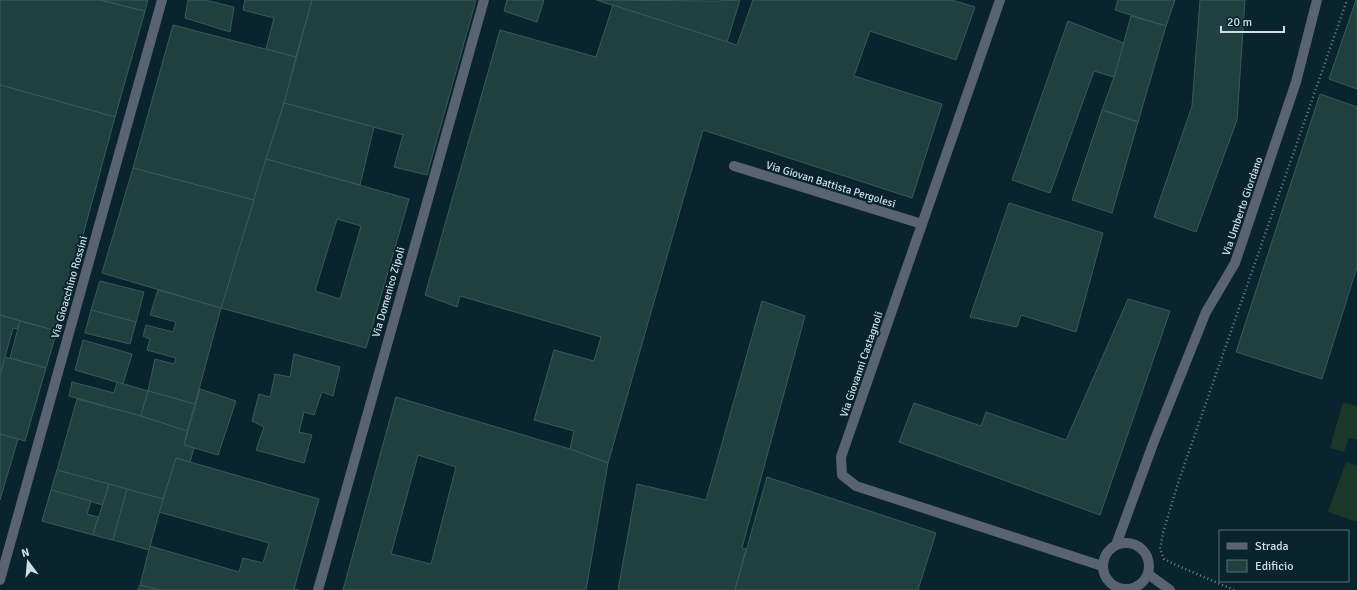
<svg xmlns="http://www.w3.org/2000/svg" width="1357" height="590" font-family="Signika,sans-serif">
	<style>
		.green { fill: #1b372a }
		.building { fill: #203f3f; stroke: #3a5a5a; fill-rule: evenodd }
		.lines { fill: none; stroke-linecap: round; stroke-linejoin: round }
		.path { stroke: #6b8088; stroke-width: 2.5; stroke-dasharray: 1 3; stroke-linecap: butt }
		.minor { stroke: #596371; stroke-width: 10 }
		.labels { text-anchor: middle; stroke-width: 4; stroke-linejoin: round; paint-order: stroke }
		.street-label { font-size: 11px; fill: #cfdee5; stroke: #09242e }
	</style>
	<rect width="100%" height="100%" fill="#09242e"/>
	<g class="green">
		<path d="M1343 402 1357 406V440L1349 438 1344 452 1330 448Z"/>
		<path d="M1346 462 1357 466V522L1328 512Z"/>
	</g>
	<g class="building">
		<path d="M0 0H100L145 11 115 117 0 85Z"/>
		<path d="M100 0H148L145 11Z"/>
		<path d="M188 0H205L234 7 230 32 185 18Z"/>
		<path d="M245 0H312L296 57 266 49 274 18 243 10Z"/>
		<path d="M312 0H476L427 175 394 167 403 135 284 103Z"/>
		<path d="M507 0H544L537 22 504 11Z"/>
		<path d="M596 0 716 1 740 0 727 42Z"/>
		<path d="M753 0H952L975 7 956 60 870 31 854 76 942 104 912 198 703 130 608 463 570 449 574 431 534 420 554 350 594 361 601 337 460 296 457 307 425 295 500 30 596 57 613 5 737 45Z"/>
		<path d="M1118 0H1175L1166 26 1115 10Z"/>
		<path d="M1200 0H1245L1237 120 1196 232 1154 217 1192 106Z"/>
		<path d="M1356 0H1357V89L1329 79Z"/>
		<path d="M1131 16 1166 26 1138 122 1102 110 1114 77Z"/>
		<path d="M1068 21 1124 43 1114 77 1094 71 1050 193 1012 180Z"/>
		<path d="M173 25 296 57 284 103 254 200 133 168Z"/>
		<path d="M0 85 115 117 57 331 0 315Z"/>
		<path d="M1320 94 1357 107V267L1322 379 1236 352Z"/>
		<path d="M284 103 374 127 360 185 266 159Z"/>
		<path d="M1102 110 1138 122 1112 213 1072 200Z"/>
		<path d="M266 159 409 199 366 348 221 308ZM337 219 361 226 340 299 315 291Z"/>
		<path d="M133 168 254 200 221 308 102 273Z"/>
		<path d="M1009 203 1103 233 1076 332 1021 315 1017 327 970 317Z"/>
		<path d="M100 281 144 292 136 322 91 310Z"/>
		<path d="M158 290 221 308 195 404 148 391 155 359 174 364 176 358 147 350 150 339 143 336 146 325 173 332 176 322 150 315Z"/>
		<path d="M1128 299 1170 311 1100 515 899 442 914 403 981 426 986 412 1066 440Z"/>
		<path d="M762 301 805 316 742 548 746 549 735 590H618L637 484 706 500Z"/>
		<path d="M91 310 136 322 130 344 85 333Z"/>
		<path d="M0 315 20 321 18 329 13 328 0 375Z"/>
		<path d="M20 321 57 331 46 368 10 358Z"/>
		<path d="M83 340 132 354 123 384 75 370Z"/>
		<path d="M294 354 340 367 333 396 322 392 314 415 304 412 299 432 312 435 304 463 256 450 264 427 252 421 259 394 270 397 275 374 290 377Z"/>
		<path d="M5 357 46 368 25 441 0 434V375Z"/>
		<path d="M72 382 114 393 117 382 148 391 141 416 69 396Z"/>
		<path d="M200 389 236 401 218 455 184 445Z"/>
		<path d="M148 391 195 404 187 431 141 416Z"/>
		<path d="M396 397 570 449 608 463 586 590H343ZM418 455 456 467 431 564 391 554Z"/>
		<path d="M77 399 141 416 187 431 184 445 194 448 190 462 176 458 163 499 57 470Z"/>
		<path d="M0 434 18 439 0 500Z"/>
		<path d="M176 458 319 499 294 589 299 590H160L140 585 150 546 239 572 243 558 263 563 269 543 159 512Z"/>
		<path d="M57 470 109 484 103 505 51 490Z"/>
		<path d="M767 477 936 533 918 590H735Z"/>
		<path d="M109 484 127 489 113 540 93 535Z"/>
		<path d="M127 489 163 499 149 550 113 540Z"/>
		<path d="M51 490 91 501 87 514 98 517 93 535 42 521Z"/>
		<path d="M140 585 160 590H138Z"/>
	</g>
	<g class="lines">
		<path class="path" d="M1234 590 1176 565 1164 559 1160 549 1163 533 1179 480 1347 0"/>
		<g class="minor">
			<path d="M1000 0 841 457 842 475 856 486 1102 566"/>
			<path d="M734 166 922 224"/>
			<circle cx="1126" cy="566" r="23"/>
			<path d="M1116 545 1153 444 1206 312 1235 263 1296 82 1317 0"/>
			<path d="M1148 574 1170 590"/>
			<path d="M0 580 162 0"/>
			<path d="M318 590 484 0"/>
		</g>
	</g>
	<g class="labels">
		<g class="street-label">
			<text transform="translate(831 184) rotate(17)" y="4">Via Giovan Battista Pergolesi</text>
			<text transform="translate(1242 206) rotate(-71)" y="4">Via Umberto Giordano</text>
			<text transform="translate(69 287) rotate(-74)" y="4">Via Gioacchino Rossini</text>
			<text transform="translate(388 292) rotate(-74)" y="4">Via Domenico Zipoli</text>
			<text transform="translate(861 364) rotate(-71)" y="4">Via Giovanni Castagnoli</text>
		</g>
	</g>
	<rect x="1219" y="530" width="130" height="52" fill="#09242e" stroke="#586e77"/>
	<rect x="1227" y="543" width="20" height="6" fill="#596371" stroke="#586e77"/>
	<text x="1255" y="550" font-size="12" fill="#cfdee5">Strada</text>
	<rect x="1227" y="560" width="20" height="12" fill="#203f3f" stroke="#586e77"/>
	<text x="1255" y="570" font-size="12" fill="#cfdee5">Edificio</text>
	<g transform="translate(28 562) rotate(344)" stroke="#09242e" stroke-width="3" paint-order="stroke">
	<path d="M0-3L7 15L0 10L-7 15Z" fill="#cfdee5"/>
	<text y="-6" font-size="11" font-weight="bold" text-anchor="middle" fill="#cfdee5">N</text>
	</g>
	<path d="M1221 26v6h63v-6" fill="none" stroke="#cfdee5" stroke-width="2"/>
	<text x="1227" y="26" font-size="12" fill="#cfdee5" stroke="#09242e" stroke-width="3" paint-order="stroke">20 m</text>
</svg>
